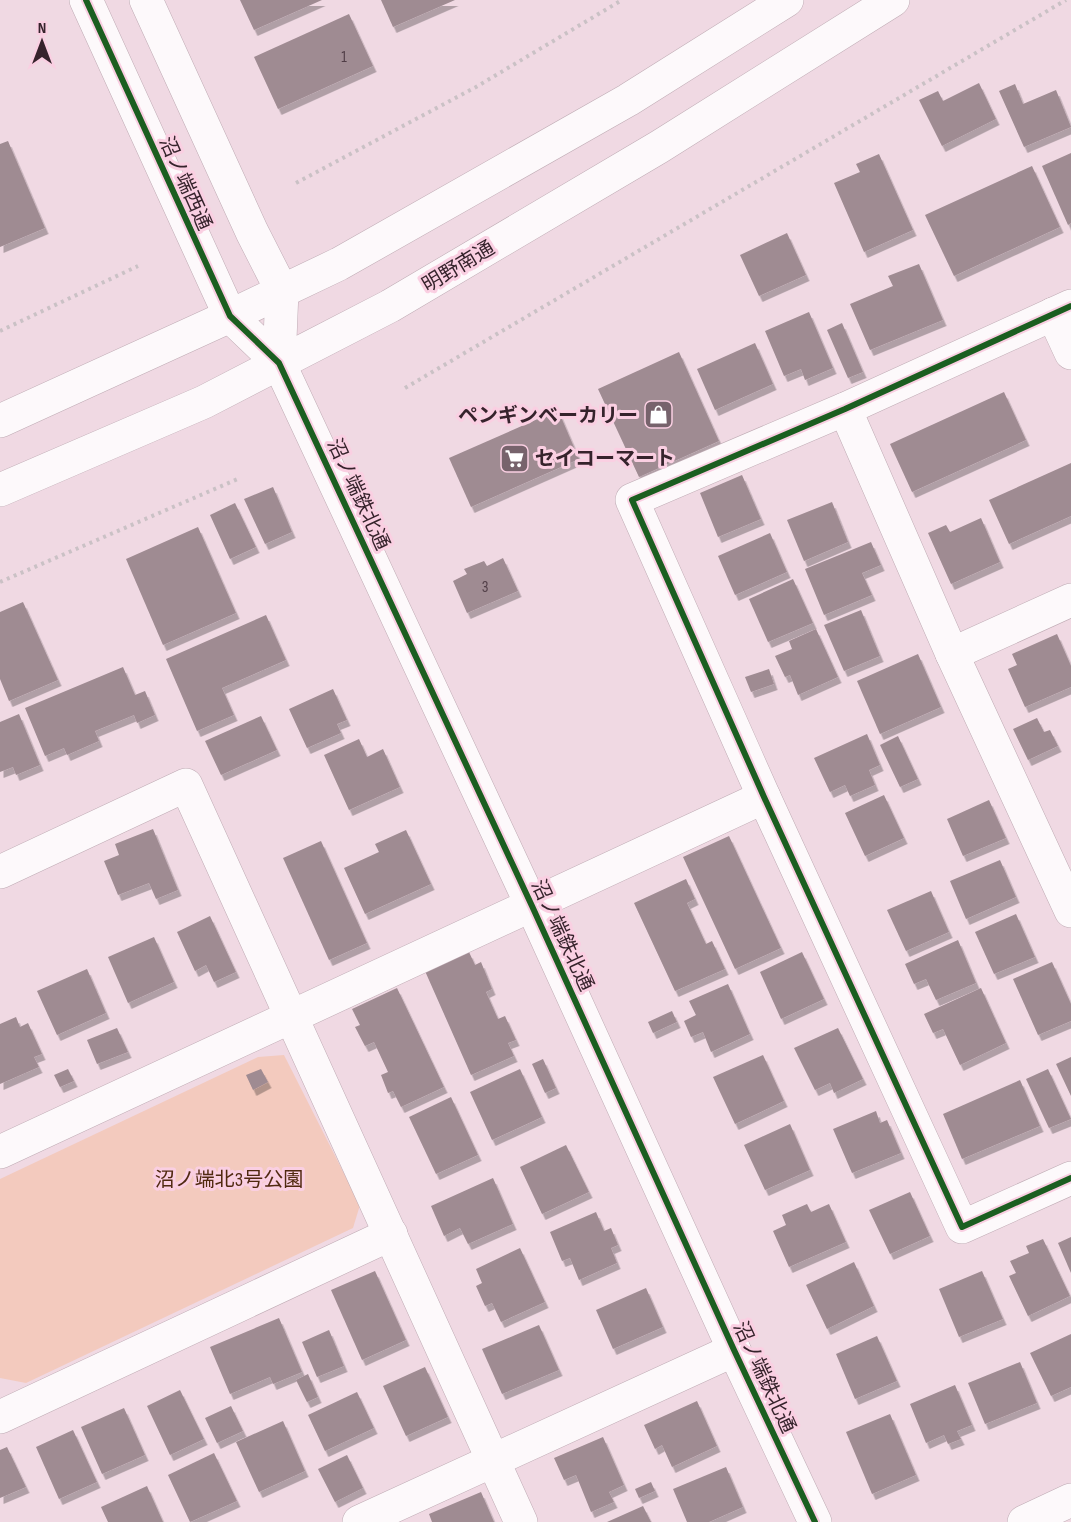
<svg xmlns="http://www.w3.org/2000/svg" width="1071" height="1522" font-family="'Sofia Sans Condensed','Noto Sans JP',sans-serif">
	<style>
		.green { fill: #f3cabe }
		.building { fill: #9f8b92; filter: url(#shadow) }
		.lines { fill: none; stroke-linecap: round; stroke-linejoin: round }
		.minor-casing { stroke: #bfabb4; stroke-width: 34 }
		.path { stroke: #cac1c5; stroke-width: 4; stroke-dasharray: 3 4.5; stroke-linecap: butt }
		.minor { stroke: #fdf9fb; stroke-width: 33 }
		.cycleway-casing { stroke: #facfe2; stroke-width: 10 }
		.cycleway { stroke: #1b5e20; stroke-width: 6 }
		.labels { text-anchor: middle; stroke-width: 6; stroke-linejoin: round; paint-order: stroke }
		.number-label { font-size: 16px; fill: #503d46 }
		.street-label { font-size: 20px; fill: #36232c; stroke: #facfe2 }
		.poi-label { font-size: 20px; font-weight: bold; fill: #36232c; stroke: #facfe2; text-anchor: end }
		.park-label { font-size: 20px; fill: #502910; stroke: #facfe2 }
	</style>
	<defs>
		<filter id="shadow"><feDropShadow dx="3.5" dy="6" stdDeviation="0" flood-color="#0004"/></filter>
	</defs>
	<rect width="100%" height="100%" fill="#f0d9e3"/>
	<path class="green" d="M284 1055 360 1205 353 1228 26 1383 0 1378V1179L258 1057Z"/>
	<g class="building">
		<path d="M240 0H322L254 30Z"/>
		<path d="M381 0H455L393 27Z"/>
		<path d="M349 14 373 66 278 109 254 57Z"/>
		<path d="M979 83 996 119 942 146 919 100 938 91 943 101Z"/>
		<path d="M1015 84 1023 104 1056 90 1071 127 1024 147 999 91Z"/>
		<path d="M8 141 45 228 0 247V144Z"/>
		<path d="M1071 153V223L1068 225 1042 166Z"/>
		<path d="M879 154 913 230 864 252 834 183 860 172 856 164Z"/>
		<path d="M1032 166 1060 227 954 276 925 215Z"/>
		<path d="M787 233 806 275 759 296 740 255Z"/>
		<path d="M919 264 943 320 870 350 850 304 893 286 888 276Z"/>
		<path d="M809 312 833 368 805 380 801 369 784 376 765 331Z"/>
		<path d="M842 323 863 372 848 378 827 330Z"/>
		<path d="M755 343 773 384 715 410 697 369Z"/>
		<path d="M679 352 719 441 639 477 598 389Z"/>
		<path d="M1004 392 1026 440 912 492 890 444Z"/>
		<path d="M558 410 579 459 471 507 449 458Z"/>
		<path d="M1071 463V516L1009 544 989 500Z"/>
		<path d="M742 475 761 519 718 537 700 493Z"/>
		<path d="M273 487 292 532 265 544 244 499Z"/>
		<path d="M832 502 848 542 804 561 787 520Z"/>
		<path d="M235 503 256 547 230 559 210 515Z"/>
		<path d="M981 518 1000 562 951 584 928 533 946 525 950 532Z"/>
		<path d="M198 527 236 613 163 645 126 559Z"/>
		<path d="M770 533 787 572 735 595 718 556Z"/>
		<path d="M871 542 881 565 862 573 872 595 824 615 805 569Z"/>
		<path d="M503 558 518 591 467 613 453 581 467 574 464 569 484 561 487 566Z"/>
		<path d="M793 579 813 623 768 642 749 599Z"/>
		<path d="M23 602 58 680 9 701 0 679V612Z"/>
		<path d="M861 610 880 656 844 671 824 625Z"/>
		<path d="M266 615 286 660 222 688 234 715 197 731 166 659Z"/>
		<path d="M816 629 838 677 798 695 790 675 785 677 775 656 792 649 789 641Z"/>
		<path d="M1057 634 1071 666V687L1025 707 1008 669 1017 665 1012 654Z"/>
		<path d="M918 654 941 707 880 734 857 681Z"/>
		<path d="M123 667 135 695 145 691 155 715 137 723 134 715 95 731 99 741 67 755 64 748 45 756 25 708Z"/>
		<path d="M769 669 774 684 751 692 745 677Z"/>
		<path d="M333 689 347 720 337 724 341 733 307 748 289 709Z"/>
		<path d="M19 714 40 765 16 775 13 767 0 772V722Z"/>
		<path d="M261 716 277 750 221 775 205 741Z"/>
		<path d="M1037 718 1044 732 1050 730 1058 746 1028 760 1013 729Z"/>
		<path d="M867 734 880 765 869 770 875 785 850 796 845 785 830 792 814 758Z"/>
		<path d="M898 736 918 779 900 787 880 745Z"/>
		<path d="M359 739 367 757 383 749 400 787 349 810 324 755Z"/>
		<path d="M884 795 904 838 865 856 845 813Z"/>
		<path d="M989 800 1006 838 963 856 947 819Z"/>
		<path d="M153 829 178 890 156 899 149 883 118 895 104 861 119 855 115 844Z"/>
		<path d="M406 830 431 884 365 914 344 868 379 852 375 844Z"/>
		<path d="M729 836 781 948 735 969 683 857Z"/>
		<path d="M321 841 367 943 329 960 283 858Z"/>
		<path d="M1000 860 1016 897 966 919 950 881Z"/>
		<path d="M686 879 695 899 687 903 706 944 712 941 725 969 675 991 634 903Z"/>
		<path d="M931 891 949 932 906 951 887 910Z"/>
		<path d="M1016 914 1035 957 994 974 975 932Z"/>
		<path d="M210 916 236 972 214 982 206 965 195 971 177 932Z"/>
		<path d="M154 937 174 982 128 1003 108 957Z"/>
		<path d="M958 940 976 983 936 1000 926 979 914 984 905 964Z"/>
		<path d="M469 952 475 965 481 962 492 989 486 992 498 1019 505 1016 516 1040 508 1043 514 1056 471 1075 425 971Z"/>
		<path d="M802 952 824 999 781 1019 760 972Z"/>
		<path d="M1052 962 1071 1004V1021L1038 1035 1013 979Z"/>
		<path d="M87 969 106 1013 57 1035 37 991Z"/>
		<path d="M728 984 750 1034 711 1052 703 1032 691 1037 684 1021 696 1015 689 1001Z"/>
		<path d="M397 988 444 1087 401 1107 393 1091 388 1093 381 1075 388 1072 374 1042 365 1046 355 1027 360 1025 352 1009Z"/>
		<path d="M981 988 1006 1043 960 1065 943 1029 933 1033 924 1014Z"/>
		<path d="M672 1011 677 1022 653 1033 648 1022Z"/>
		<path d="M16 1017 20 1027 28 1023 42 1054 34 1057 39 1067 0 1084V1024Z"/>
		<path d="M117 1028 128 1052 97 1064 87 1040Z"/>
		<path d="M838 1028 863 1079 834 1093 830 1083 815 1090 794 1048Z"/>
		<path d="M763 1055 784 1101 735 1124 713 1077Z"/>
		<path d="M1071 1057V1096L1056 1064Z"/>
		<path d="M543 1059 556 1088 545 1093 532 1064Z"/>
		<path d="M68 1069 74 1081 60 1087 54 1075Z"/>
		<path d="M261 1069 268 1082 253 1090 246 1075Z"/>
		<path d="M520 1069 542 1117 492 1140 470 1092Z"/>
		<path d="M1048 1069 1071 1119 1049 1128 1026 1079Z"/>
		<path d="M1020 1080 1040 1126 962 1159 943 1114Z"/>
		<path d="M451 1097 478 1155 436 1174 409 1117Z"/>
		<path d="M876 1111 880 1123 887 1120 901 1153 852 1173 833 1129Z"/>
		<path d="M790 1124 810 1170 765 1190 744 1145Z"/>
		<path d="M566 1145 589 1192 542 1214 520 1167Z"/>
		<path d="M493 1178 513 1224 468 1244 460 1228 444 1236 431 1206Z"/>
		<path d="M910 1192 930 1236 890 1254 869 1210Z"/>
		<path d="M807 1204 811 1212 829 1204 846 1242 789 1267 773 1231 786 1225 782 1215Z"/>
		<path d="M596 1212 604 1231 611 1228 618 1245 611 1248 617 1263 579 1280 570 1258 562 1261 550 1232Z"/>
		<path d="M1071 1237V1273L1058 1243Z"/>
		<path d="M1043 1239 1070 1296 1028 1316 1009 1276 1016 1273 1010 1261 1029 1253 1026 1246Z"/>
		<path d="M520 1248 545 1302 501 1322 492 1303 485 1306 476 1286 482 1283 476 1269Z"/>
		<path d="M854 1262 874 1306 827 1329 806 1285Z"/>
		<path d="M375 1271 406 1340 362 1360 331 1290Z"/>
		<path d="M982 1271 1003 1319 959 1337 939 1289Z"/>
		<path d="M646 1288 663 1327 613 1349 596 1310Z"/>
		<path d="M279 1318 302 1372 273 1384 270 1377 230 1394 210 1347Z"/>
		<path d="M539 1325 559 1370 502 1394 482 1349Z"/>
		<path d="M329 1330 344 1366 317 1377 302 1342Z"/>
		<path d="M1071 1334V1387L1051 1396 1030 1353Z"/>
		<path d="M877 1336 897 1381 855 1399 836 1354Z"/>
		<path d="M1020 1362 1037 1403 985 1424 968 1383Z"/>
		<path d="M425 1367 448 1417 406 1436 383 1386Z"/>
		<path d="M308 1374 318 1397 307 1402 296 1380Z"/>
		<path d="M955 1385 972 1425 957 1431 961 1439 948 1444 944 1435 926 1443 910 1404Z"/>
		<path d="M180 1390 204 1439 170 1455 147 1406Z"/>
		<path d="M357 1392 374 1428 325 1451 308 1415Z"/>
		<path d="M697 1401 717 1446 672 1467 662 1445 655 1449 644 1425Z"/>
		<path d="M231 1406 243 1431 217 1443 205 1418Z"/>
		<path d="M124 1408 145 1455 102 1474 81 1427Z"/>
		<path d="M890 1414 916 1475 872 1494 846 1432Z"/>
		<path d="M283 1421 305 1471 259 1492 236 1442Z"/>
		<path d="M73 1430 97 1482 59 1499 36 1447Z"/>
		<path d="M603 1437 624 1485 609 1492 614 1502 591 1512 576 1475 564 1480 554 1458Z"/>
		<path d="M7 1447 26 1487 0 1498V1450Z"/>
		<path d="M214 1453 237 1501 190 1522 168 1475Z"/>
		<path d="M347 1455 363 1488 335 1502 318 1469Z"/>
		<path d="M726 1467 743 1507 709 1522H687L673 1489Z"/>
		<path d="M651 1482 655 1491 639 1498 635 1489Z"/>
		<path d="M147 1486 163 1522H108L101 1507Z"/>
		<path d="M481 1492 494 1522H432L429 1514Z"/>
		<path d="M643 1506 651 1522H607Z"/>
	</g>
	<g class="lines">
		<defs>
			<g id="minor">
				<path d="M86 0 230 316 279 363 532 906 734 1350 815 1522"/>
				<path d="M146 0 252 232 282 291 279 363"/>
				<path d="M1071 306 845 409 632 500 764 797 962 1227 1071 1178"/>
				<path d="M1053 314 1071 353"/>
				<path d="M845 409 952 654 1071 911"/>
				<path d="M0 421 230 316 339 264 628 100 787 0"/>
				<path d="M0 490 204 402 390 306 659 147 893 0"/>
				<path d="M952 654 1071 600"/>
				<path d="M0 872 186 785 521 1522"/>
				<path d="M0 1152 764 797"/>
				<path d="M0 1417 391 1234"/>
				<path d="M359 1522 734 1350"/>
				<path d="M1024 1522 1071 1500"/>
			</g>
		</defs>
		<use href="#minor" class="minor-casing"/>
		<g class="path">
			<path d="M296 183 476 87 622 0"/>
			<path d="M0 331 138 266"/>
			<path d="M405 388 1066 0"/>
			<path d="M0 582 240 478"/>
		</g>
		<use href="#minor" class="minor"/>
		<defs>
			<g id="cycleway">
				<path d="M86 0 230 316 279 363 532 906 734 1350 815 1522"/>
				<path d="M1071 306 845 409 632 500 764 797 962 1227 1071 1178"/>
			</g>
		</defs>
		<use href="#cycleway" class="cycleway-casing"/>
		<use href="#cycleway" class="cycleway"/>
	</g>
	<defs>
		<symbol id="shop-square" viewBox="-11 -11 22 22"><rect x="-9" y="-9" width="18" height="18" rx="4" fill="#77636c" stroke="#facfe2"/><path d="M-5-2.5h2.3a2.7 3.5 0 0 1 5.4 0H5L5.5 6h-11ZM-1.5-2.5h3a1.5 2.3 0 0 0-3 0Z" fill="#fff"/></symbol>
		<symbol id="supermarket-square" viewBox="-11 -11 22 22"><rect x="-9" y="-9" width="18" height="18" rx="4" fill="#77636c" stroke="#facfe2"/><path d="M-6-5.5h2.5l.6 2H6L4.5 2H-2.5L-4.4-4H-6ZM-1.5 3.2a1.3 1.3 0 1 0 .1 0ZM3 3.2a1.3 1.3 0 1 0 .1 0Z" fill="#fff"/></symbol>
	</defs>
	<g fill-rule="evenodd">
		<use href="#shop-square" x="642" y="398" width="33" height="33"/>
		<use href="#supermarket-square" x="498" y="442" width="33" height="33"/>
	</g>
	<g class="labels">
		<g class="number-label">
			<text x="344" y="62">1</text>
			<text x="485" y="592">3</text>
		</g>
		<g class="street-label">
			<text transform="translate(186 183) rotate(66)" y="7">沼ノ端西通</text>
			<text transform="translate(458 266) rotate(-31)" y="7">明野南通</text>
			<text transform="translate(359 494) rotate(65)" y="7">沼ノ端鉄北通</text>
			<text transform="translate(563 935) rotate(65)" y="7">沼ノ端鉄北通</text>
			<text transform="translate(765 1377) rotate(65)" y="7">沼ノ端鉄北通</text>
		</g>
		<g class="poi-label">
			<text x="638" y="422">ペンギンベーカリー</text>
			<text x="535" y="465" text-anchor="start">セイコーマート</text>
		</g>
		<g class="park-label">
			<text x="229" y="1186">沼ノ端北3号公園</text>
		</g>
	</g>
	<g transform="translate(42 42)" stroke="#facfe2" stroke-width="4.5" paint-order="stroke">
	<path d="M0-4.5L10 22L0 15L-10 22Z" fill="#36232c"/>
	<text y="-9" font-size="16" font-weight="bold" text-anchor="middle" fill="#36232c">N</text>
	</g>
</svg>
